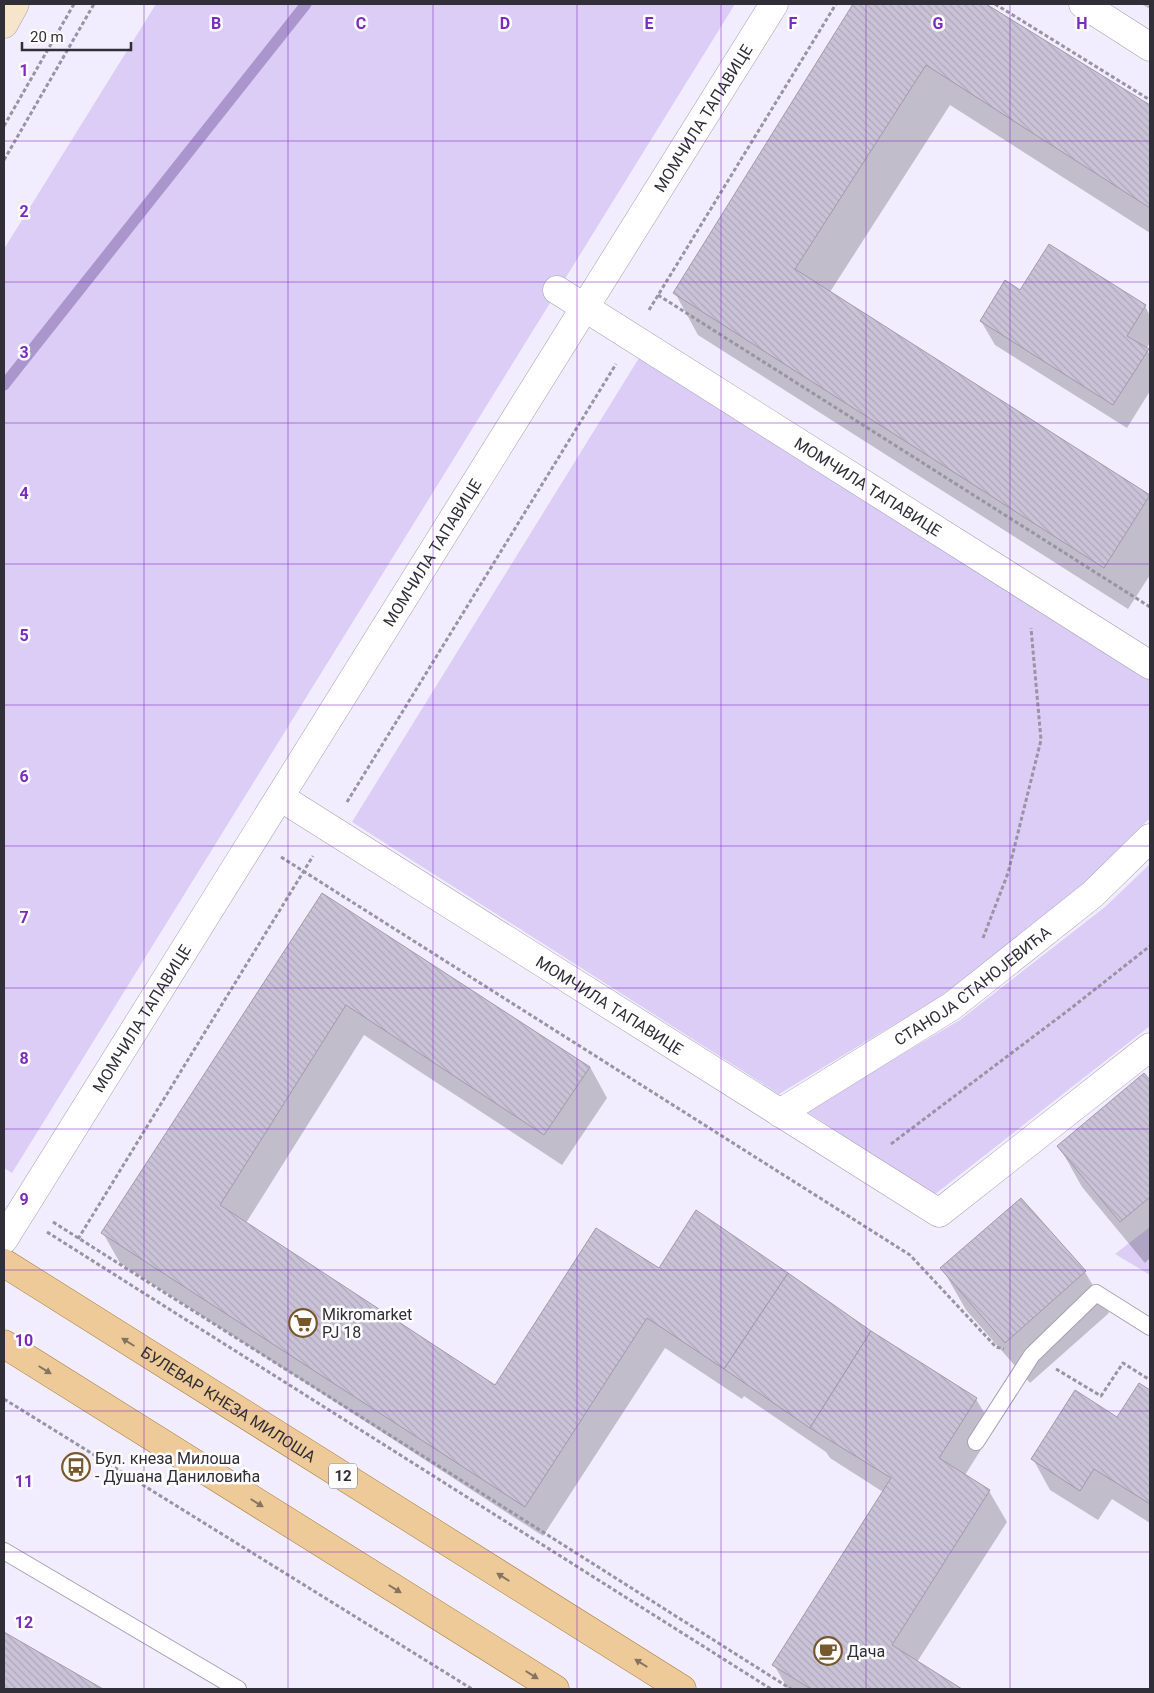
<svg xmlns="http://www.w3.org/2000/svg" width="1154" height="1693" font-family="Roboto,sans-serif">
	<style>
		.green { fill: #dccdf7 }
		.shadow { fill: #0003 }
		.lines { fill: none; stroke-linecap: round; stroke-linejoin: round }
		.stream { stroke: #aa96cc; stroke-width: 11 }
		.building { fill: url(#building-back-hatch); stroke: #a09aae }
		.lane-casing { stroke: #a7a0b4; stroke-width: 18 }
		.street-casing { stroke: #a7a0b4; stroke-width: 29 }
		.secondary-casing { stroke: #a7a0b4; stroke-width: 29 }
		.primary-casing { stroke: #a37c48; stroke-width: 29 }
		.path { stroke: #9894a1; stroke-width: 3; stroke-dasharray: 4 2.5; stroke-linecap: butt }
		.lane { stroke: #fff; stroke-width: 16 }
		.street { stroke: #fff; stroke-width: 28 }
		.secondary { stroke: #f6e4cb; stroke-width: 28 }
		.primary { stroke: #edca97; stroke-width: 28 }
		.oneway { fill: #857462 }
		.grid { fill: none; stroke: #7b2cbf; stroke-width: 1; stroke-opacity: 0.55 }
		.labels { text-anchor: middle; stroke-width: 5; stroke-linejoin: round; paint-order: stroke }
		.shield { fill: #fdfdfd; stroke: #6e6c72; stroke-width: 1 }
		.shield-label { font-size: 15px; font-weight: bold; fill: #302e36 }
		.street-label { font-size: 16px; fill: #302e36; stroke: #fdfdfd }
		.poi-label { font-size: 16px; fill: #302e36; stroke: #fdfdfd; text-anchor: start }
		.grid-label { font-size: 16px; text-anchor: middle; font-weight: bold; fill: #7b2cbf; stroke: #fdfdfd; stroke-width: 5; stroke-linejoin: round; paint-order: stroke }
	</style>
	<defs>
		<pattern id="building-back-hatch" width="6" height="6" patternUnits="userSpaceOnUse" patternTransform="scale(1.25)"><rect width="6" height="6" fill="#cac3d8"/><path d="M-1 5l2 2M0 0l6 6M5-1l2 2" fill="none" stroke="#aea8ba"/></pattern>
	</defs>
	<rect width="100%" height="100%" fill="#f2edfe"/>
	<g class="green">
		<path d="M156 4H735L12 1173 4 1168V249Z"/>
		<path d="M639 358 1150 679V818L1083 885 943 995 779 1094 352 822Z"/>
		<path d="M1150 864V1026L934 1195 806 1111 960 1020 1105 907Z"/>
		<path d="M1150 1227V1275L1115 1254Z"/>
	</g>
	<g class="shadow">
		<path d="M855 4H984L1150 107V233L950 105 830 292 1150 497V575L1128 609 698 335 675 293Z"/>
		<path d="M1141 4H1150V9Z"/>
		<path d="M1020 292 1145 306 1150 316V343L1146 349 1150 355V391L1127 428 995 345 981 321Z"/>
		<path d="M322 895 590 1067 607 1098 562 1165 364 1035 246 1223 495 1387 659 1270 871 1332 976 1399 994 1429 965 1475 989 1491 1007 1522 917 1662 960 1689H788L774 1665 883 1492 830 1458 826 1452 744 1396 742 1399 665 1348 543 1536 120 1263 103 1233Z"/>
		<path d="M1144 1075 1150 1082V1258L1145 1263 1082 1187 1059 1146Z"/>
		<path d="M1021 1199 1085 1272 1109 1313 1030 1383 966 1310 942 1268Z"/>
		<path d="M1139 1385 1150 1391V1523L1112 1499 1098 1520 1050 1490 1033 1459 1118 1419Z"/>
		<path d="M4 1634 101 1689H4Z"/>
	</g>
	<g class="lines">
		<path class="stream" d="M4 385 306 4"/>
	</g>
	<g class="building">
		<path d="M853 4H986L1150 105V208L926 65 795 269 1150 495 1104 568 673 293Z"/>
		<path d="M1049 244 1146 305 1127 336 1149 349 1113 405 980 321 1005 280 1020 290Z"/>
		<path d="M322 893 590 1067 544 1135 346 1005 220 1205 495 1385 596 1228 659 1268 696 1210 788 1273 724 1369 647 1318 525 1507 101 1233Z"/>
		<path d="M1144 1073 1150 1080V1197L1120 1222 1057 1146Z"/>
		<path d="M1021 1198 1086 1271 1005 1343 940 1268Z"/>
		<path d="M788 1273 871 1331 810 1428 724 1369Z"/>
		<path d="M871 1331 977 1398 939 1458 990 1490 892 1645 962 1689H811L772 1665 891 1478 810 1428Z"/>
		<path d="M1139 1383 1150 1390V1504L1094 1469 1080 1491 1031 1459 1075 1390 1117 1417Z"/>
		<path d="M4 1632 103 1689H4Z"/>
	</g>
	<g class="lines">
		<defs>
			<g id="lane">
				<path d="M976 1442 1032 1355 1096 1293 1150 1327"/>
				<path d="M4 1551 238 1689"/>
			</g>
			<g id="street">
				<path d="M1083 4 1150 47"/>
				<path id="s1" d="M557 290 1150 665"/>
				<path id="s2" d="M280 797 939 1213 1150 1047"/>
				<path id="s3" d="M780 1113 952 1006 1093 894 1150 838"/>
				<path id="s4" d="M4 1239 774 4"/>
			</g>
			<path id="secondary" d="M4 24 15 4"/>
			<g id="primary">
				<path id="s5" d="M4 1263 682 1689"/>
				<path d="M4 1344 555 1689"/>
			</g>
		</defs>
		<use href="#lane" class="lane-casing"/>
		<use href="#street" class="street-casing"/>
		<use href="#secondary" class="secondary-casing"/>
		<use href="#primary" class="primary-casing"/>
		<g class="path">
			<path d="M995 4 1150 100"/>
			<path d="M4 126 74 4"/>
			<path d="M4 160 94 4"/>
			<path d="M658 295 1150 607"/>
			<path d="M649 310 836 4"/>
			<path d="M347 802 616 364"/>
			<path d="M281 857 910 1255 996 1347 1004 1349"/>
			<path d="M983 938 1008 873 1041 740 1031 628"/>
			<path d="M891 1144 1070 1009 1150 946"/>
			<path d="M53 1222 791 1689"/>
			<path d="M47 1232 771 1689"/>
			<path d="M78 1239 313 856"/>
			<path d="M1056 1369 1101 1396 1123 1363 1150 1380"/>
			<path d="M4 1399 472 1689"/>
		</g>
		<use href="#lane" class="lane"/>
		<use href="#street" class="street"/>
		<use href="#secondary" class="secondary"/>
		<use href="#primary" class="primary"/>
	</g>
	<defs><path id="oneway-solid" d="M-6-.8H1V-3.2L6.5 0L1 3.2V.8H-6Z" transform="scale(1.25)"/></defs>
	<g class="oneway">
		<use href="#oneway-solid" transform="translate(128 1342) rotate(-148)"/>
		<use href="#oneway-solid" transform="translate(45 1370) rotate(32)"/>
		<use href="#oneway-solid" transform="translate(257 1503) rotate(32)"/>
		<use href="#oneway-solid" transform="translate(503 1577) rotate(-148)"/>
		<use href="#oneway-solid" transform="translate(395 1589) rotate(32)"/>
		<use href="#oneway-solid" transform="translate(641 1663) rotate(-148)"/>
		<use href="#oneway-solid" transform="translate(532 1675) rotate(32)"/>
	</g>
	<path class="grid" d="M144 4V1689M288 4V1689M433 4V1689M577 4V1689M721 4V1689M866 4V1689M1010 4V1689M4 141H1150M4 282H1150M4 423H1150M4 564H1150M4 705H1150M4 846H1150M4 988H1150M4 1129H1150M4 1270H1150M4 1411H1150M4 1552H1150"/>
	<defs>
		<symbol id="supermarket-ring" viewBox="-11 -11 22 22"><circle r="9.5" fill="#fdfdfd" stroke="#77582d" stroke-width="1.5"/><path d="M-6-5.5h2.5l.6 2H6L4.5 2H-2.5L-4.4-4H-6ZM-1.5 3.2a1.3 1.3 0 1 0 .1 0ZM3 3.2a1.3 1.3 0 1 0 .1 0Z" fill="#77582d"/></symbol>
		<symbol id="bus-ring" viewBox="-11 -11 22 22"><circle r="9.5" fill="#fdfdfd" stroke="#77582d" stroke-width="1.5"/><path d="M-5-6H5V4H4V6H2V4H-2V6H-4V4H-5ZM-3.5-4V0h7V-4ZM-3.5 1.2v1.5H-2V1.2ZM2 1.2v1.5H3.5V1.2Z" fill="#77582d"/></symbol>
		<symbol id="cafe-ring" viewBox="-11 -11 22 22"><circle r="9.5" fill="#fdfdfd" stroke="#77582d" stroke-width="1.5"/><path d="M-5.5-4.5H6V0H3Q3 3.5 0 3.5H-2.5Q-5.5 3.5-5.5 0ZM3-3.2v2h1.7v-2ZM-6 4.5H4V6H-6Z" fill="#77582d"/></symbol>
	</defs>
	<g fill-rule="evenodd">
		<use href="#supermarket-ring" x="287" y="1307" width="32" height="32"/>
		<use href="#bus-ring" x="60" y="1451" width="32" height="32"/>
		<use href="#cafe-ring" x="812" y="1635" width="32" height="32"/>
	</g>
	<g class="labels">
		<rect class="shield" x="329" y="1463.5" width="28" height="25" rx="4"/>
		<g class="shield-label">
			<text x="343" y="1481">12</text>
		</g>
		<g class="street-label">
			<text dy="6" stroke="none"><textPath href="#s4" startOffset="1321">МОМЧИЛА ТАПАВИЦЕ</textPath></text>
			<text dy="6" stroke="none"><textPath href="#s1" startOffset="368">МОМЧИЛА ТАПАВИЦЕ</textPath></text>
			<text dy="6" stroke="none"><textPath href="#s4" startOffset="809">МОМЧИЛА ТАПАВИЦЕ</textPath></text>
			<text dy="6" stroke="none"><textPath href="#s3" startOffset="231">СТАНОЈА СТАНОЈЕВИЋА</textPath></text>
			<text dy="6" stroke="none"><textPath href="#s2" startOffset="390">МОМЧИЛА ТАПАВИЦЕ</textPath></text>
			<text dy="6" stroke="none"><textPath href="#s4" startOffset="260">МОМЧИЛА ТАПАВИЦЕ</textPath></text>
			<text dy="6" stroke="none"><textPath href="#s5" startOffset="265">БУЛЕВАР КНЕЗА МИЛОША</textPath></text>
		</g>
		<g class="poi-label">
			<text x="322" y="1320">Mikromarket<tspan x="322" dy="18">PJ 18</tspan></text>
			<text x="95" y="1464">Бул. кнеза Милоша<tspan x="95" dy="18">- Душана Даниловића</tspan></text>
			<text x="847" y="1657">Дача</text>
		</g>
	</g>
	<g class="grid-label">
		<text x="216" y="29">B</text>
		<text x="361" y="29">C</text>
		<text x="505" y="29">D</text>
		<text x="649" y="29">E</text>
		<text x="793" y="29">F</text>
		<text x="938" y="29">G</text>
		<text x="1082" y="29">H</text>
		<text x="24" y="76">1</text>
		<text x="24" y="217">2</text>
		<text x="24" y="358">3</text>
		<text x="24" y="499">4</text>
		<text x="24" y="641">5</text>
		<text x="24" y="782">6</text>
		<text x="24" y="923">7</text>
		<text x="24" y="1064">8</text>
		<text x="24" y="1205">9</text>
		<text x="24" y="1346">10</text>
		<text x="24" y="1487">11</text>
		<text x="24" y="1628">12</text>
	</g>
	<rect width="1154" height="1693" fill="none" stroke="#302e36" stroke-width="10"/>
	<path d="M22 42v8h109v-8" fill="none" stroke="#302e36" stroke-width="2.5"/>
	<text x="30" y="42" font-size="15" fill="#302e36" stroke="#fdfdfd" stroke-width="4" paint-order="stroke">20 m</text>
</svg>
